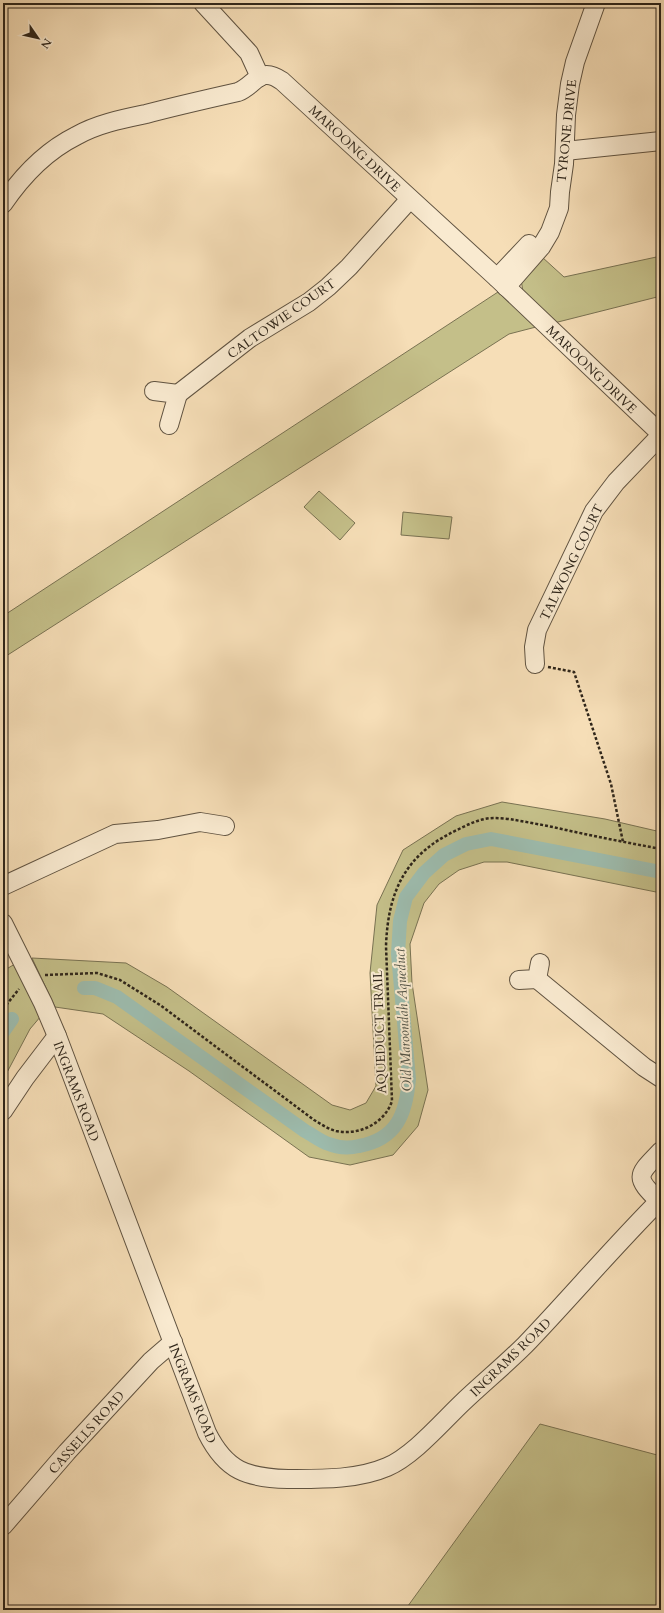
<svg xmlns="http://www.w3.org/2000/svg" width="664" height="1613" font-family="Cardo,serif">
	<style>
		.green { fill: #c4bf89; stroke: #797252 }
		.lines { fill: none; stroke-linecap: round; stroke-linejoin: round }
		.canal { stroke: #9dbcae; stroke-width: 14 }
		.minor-casing { stroke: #605341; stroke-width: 20 }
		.path { stroke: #2e251a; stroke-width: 2.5; stroke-dasharray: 3 2; stroke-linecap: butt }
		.minor { stroke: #f9ead0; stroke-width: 18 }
		.labels { text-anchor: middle; stroke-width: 4; stroke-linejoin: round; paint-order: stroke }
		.street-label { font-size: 13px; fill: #2e251a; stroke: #f9ead0 }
		.water-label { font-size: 14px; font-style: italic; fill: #4f5246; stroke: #f9ead0 }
	</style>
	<rect width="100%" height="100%" fill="#f6deb7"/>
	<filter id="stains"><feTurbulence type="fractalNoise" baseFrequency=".005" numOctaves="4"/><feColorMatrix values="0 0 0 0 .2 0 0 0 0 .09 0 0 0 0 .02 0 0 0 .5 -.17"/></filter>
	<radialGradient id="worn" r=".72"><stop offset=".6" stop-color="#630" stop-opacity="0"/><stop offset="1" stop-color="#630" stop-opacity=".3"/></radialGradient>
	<g class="green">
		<path d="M661 256V296L554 323 523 292 521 279 542 257 564 277Z"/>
		<path d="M498 292 536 327 509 334 3 658V616Z"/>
		<path d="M319 491 355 523 340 540 304 507Z"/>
		<path d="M403 512 452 517 449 539 401 535Z"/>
		<path d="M502 802 605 819 661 832V893L507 862H484L459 870 439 884 424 903 410 944 412 983 428 1090 418 1126 393 1155 350 1165 309 1157 189 1071 103 1014 55 1007 32 958 126 963 167 987 332 1105 350 1110 366 1103 376 1086 370 973 377 905 403 850 456 816Z"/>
		<path d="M15 964 41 1016 30 1029 3 1080V971Z"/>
		<path d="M540 1424 661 1456V1610H405Z"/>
	</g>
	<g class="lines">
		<g class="canal">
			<path d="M84 988H95L117 997 305 1131C313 1135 321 1142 329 1144 339 1148 350 1148 359 1146 397 1139 406 1114 409 1079L398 954 400 921 406 897 424 873 444 855 466 844 491 839 661 872"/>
			<path d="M3 1032 12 1019"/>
		</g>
		<defs>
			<g id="minor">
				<path d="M203 3 249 53 260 77"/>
				<path d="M565 151 661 141"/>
				<path d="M3 204C22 176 46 151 76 136 97 124 122 119 146 114 176 106 207 99 238 92 256 85 259 65 282 81L497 278 661 434"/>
				<path d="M497 278 529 244"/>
				<path d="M506 287 541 247 550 232 559 208 560 192 564 164 566 115 570 84 575 62 596 3"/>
				<path d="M154 391 178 394 169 425"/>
				<path d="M178 394 250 338 309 302 328 287 349 267 410 199"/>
				<path d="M535 664 534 647 537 630 594 511 616 482 661 435"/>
				<path d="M3 886 115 834 158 830 200 822 225 826"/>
				<path d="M3 923 43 1003 57 1036 207 1433C226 1471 247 1478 288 1479 319 1479 357 1480 387 1467 413 1456 441 1423 462 1403 483 1383 505 1365 525 1345 571 1297 614 1246 661 1199"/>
				<path d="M537 979 644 1067 661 1078"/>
				<path d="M519 980 537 979 540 963"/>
				<path d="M3 1111 25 1078 57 1036"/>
				<path d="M659 1201C633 1176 638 1175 661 1151"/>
				<path d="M3 1526 67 1452 151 1361 173 1342"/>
			</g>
		</defs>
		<use href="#minor" class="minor-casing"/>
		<g class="path">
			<path d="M548 667 574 672 611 784 623 842"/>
			<path d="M45 975 97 973 120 980 160 1005 314 1120C321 1124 328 1129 336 1131 359 1136 385 1123 392 1101L386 946C388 890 406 854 457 830 469 824 481 818 494 818 501 818 509 819 515 820 532 823 549 826 566 830 598 837 629 843 661 849"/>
			<path d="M3 1009 19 989"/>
		</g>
		<use href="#minor" class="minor"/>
	</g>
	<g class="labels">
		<g class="street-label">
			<text transform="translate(566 131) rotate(-84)" y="5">TYRONE DRIVE</text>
			<text transform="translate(355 148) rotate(43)" y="5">MAROONG DRIVE</text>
			<text transform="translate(281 318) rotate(-35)" y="5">CALTOWIE COURT</text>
			<text transform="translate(592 369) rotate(44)" y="5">MAROONG DRIVE</text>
			<text transform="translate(571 562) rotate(-64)" y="5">TALWONG COURT</text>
			<text transform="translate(379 1032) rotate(-92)" y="5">AQUEDUCT TRAIL</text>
			<text transform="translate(77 1091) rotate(69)" y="5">INGRAMS ROAD</text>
			<text transform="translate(510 1357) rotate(-44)" y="5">INGRAMS ROAD</text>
			<text transform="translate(193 1393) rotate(68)" y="5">INGRAMS ROAD</text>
			<text transform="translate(86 1432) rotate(-48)" y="5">CASSELLS ROAD</text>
		</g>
		<g class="water-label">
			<text transform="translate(403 1020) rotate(-93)" y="5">Old Maroondah Aqueduct</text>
		</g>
	</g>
	<rect width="664" height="1613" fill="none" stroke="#f6deb7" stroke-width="16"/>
	<rect x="4" y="4" width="656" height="1605" fill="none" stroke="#2e251a" stroke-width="2"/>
	<rect x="8" y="8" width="648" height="1597" fill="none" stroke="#2e251a"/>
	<g transform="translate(38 38) rotate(124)" stroke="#f9ead0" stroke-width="3" paint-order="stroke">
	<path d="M0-3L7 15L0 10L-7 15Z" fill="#2e251a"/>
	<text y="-6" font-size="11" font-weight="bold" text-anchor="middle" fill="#2e251a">N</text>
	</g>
	<rect width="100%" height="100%" filter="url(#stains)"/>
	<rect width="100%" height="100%" fill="url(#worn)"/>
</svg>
